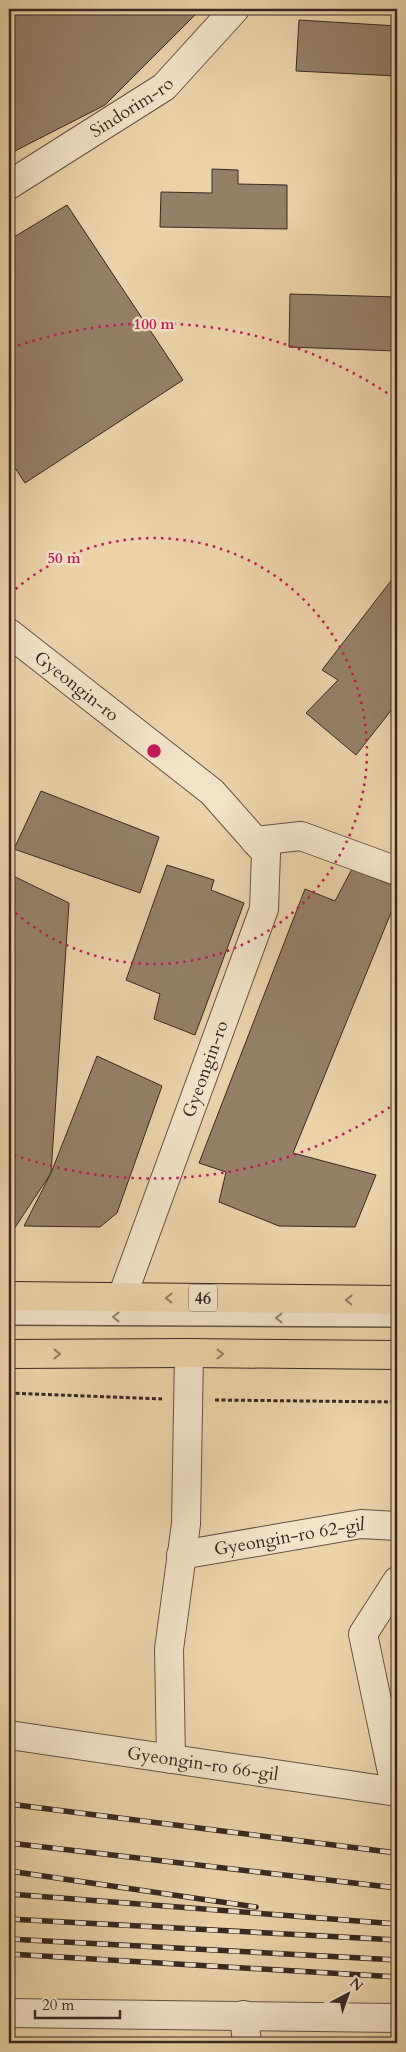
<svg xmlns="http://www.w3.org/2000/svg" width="406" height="2052" font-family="Cardo,serif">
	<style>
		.building { fill: #958067; stroke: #372820 }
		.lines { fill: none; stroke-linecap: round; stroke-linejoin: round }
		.lane-casing { stroke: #645242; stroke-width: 18 }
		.street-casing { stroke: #645242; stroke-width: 30 }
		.primary-casing { stroke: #372820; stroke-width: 30 }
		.path { stroke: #372820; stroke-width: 3; stroke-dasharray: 4 2.5; stroke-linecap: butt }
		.lane { stroke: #f2e2c7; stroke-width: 15 }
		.street { stroke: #f2e2c7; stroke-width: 28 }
		.primary { stroke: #ebd2a9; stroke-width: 28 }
		.rail-casing { stroke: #372820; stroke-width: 5.5 }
		.rail { stroke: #f2e2c7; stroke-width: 4; stroke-dasharray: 11; stroke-linecap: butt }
		.oneway { stroke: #917d64 }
		.oneway2 { stroke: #948574 }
		.ring { fill: none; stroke: #c2185b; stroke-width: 2.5; stroke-dasharray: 2.5 5 }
		.labels { text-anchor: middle; stroke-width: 5; stroke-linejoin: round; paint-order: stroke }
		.shield { fill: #f2e2c7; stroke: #6f6052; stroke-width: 1 }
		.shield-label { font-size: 16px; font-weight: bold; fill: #372820 }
		.street-label { font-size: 18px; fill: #372820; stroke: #f2e2c7 }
		.centre { fill: #c2185b; stroke: #f2e2c7; stroke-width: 2.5 }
		.ring-label { font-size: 15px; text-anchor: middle; font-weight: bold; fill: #c2185b; stroke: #f2e2c7; stroke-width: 5; stroke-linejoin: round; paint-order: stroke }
	</style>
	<rect width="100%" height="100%" fill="#ebd2a9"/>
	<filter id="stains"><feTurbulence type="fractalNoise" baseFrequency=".004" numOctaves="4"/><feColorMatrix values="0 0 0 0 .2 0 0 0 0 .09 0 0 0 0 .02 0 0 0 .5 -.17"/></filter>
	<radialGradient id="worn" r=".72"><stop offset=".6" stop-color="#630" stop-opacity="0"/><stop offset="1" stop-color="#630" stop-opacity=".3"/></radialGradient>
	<g class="building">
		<path d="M9 9H201L105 105 9 154Z"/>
		<path d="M299 20 397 26V76L296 71Z"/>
		<path d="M212 169 238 170V184L287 185V229L160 227 161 192 212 193Z"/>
		<path d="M67 205 183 380 25 483 9 459V240Z"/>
		<path d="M290 294 397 297V351L289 347Z"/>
		<path d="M397 573V703L356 755 306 713 338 680 322 670Z"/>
		<path d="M41 791 159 837 140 893 14 849Z"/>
		<path d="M167 865 214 880 211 890 244 903 195 1035 154 1019 160 994 126 980Z"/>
		<path d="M352 869 397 887V898L293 1153 376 1175 355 1227 279 1226 219 1202 226 1172 199 1163 305 889 335 901Z"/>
		<path d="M9 874 69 903 51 1173 14 1229H9Z"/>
		<path d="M97 1056 162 1086 117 1213 100 1227 24 1226 51 1173Z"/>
	</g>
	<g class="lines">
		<defs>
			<path id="lane" d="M9 1317 397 1319"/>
			<g id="street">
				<path id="s1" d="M9 185 164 87 235 9"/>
				<path id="s2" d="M9 633 212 792 266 853 264 909 122 1297"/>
				<path d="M255 841 301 836 397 871"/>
				<path id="s3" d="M181 1555 361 1524 397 1526"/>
				<path id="s4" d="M9 1735 397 1792"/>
				<path d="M171 1759 169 1649 186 1524 189 1353"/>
				<path d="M396 1791 363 1634 397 1581"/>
				<path d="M9 2013 397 2018"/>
				<path d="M244 2015 247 2043"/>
			</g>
			<g id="primary">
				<path d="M9 1296 397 1300"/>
				<path d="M9 1354 189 1353 397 1355"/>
			</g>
		</defs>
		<use href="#lane" class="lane-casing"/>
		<use href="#street" class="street-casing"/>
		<use href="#primary" class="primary-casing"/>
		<g class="path">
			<path d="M9 1393 162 1399"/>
			<path d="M215 1400 397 1402"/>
		</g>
		<use href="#lane" class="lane"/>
		<use href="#street" class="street"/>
		<use href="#primary" class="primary"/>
		<defs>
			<g id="rail">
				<path d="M9 1804 397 1853"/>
				<path d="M9 1843 397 1888"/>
				<path d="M9 1871 256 1907"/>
				<path d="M9 1894 397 1924"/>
				<path d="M9 1919 397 1940"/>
				<path d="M9 1939 397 1960"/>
				<path d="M9 1954 397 1977"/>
			</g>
		</defs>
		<use href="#rail" class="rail-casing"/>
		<use href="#rail" class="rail"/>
	</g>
	<defs><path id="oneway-chevron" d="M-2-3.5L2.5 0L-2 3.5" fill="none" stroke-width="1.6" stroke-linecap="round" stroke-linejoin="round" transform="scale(1.25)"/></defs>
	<g class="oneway">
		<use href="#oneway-chevron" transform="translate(169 1298) rotate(-179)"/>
		<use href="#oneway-chevron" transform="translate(349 1300) rotate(-179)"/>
		<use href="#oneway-chevron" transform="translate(57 1354)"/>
		<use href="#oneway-chevron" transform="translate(220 1354)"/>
	</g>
	<g class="oneway2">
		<use href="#oneway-chevron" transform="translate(116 1317) rotate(-180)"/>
		<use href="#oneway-chevron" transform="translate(279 1318) rotate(-180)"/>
	</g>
	<g class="ring">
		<path d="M10 594A213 213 0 1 1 10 908"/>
		<path d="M396 1103A427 427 0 0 1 11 1154M11 348A427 427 0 0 1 396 399"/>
	</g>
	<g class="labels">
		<rect class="shield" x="189" y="1284.5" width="28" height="27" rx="4"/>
		<g class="shield-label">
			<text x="203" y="1304">46</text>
		</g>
		<g class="street-label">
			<text dy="6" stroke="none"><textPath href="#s1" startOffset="145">Sindorim-ro</textPath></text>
			<text dy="6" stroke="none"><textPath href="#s2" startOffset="86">Gyeongin-ro</textPath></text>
			<text transform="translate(205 1069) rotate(-70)" y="6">Gyeongin-ro</text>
			<text dy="6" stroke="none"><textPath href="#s3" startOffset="110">Gyeongin-ro 62-gil</textPath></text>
			<text dy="6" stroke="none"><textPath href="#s4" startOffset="196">Gyeongin-ro 66-gil</textPath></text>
		</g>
	</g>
	<circle cx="154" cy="751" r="8" class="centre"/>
	<g class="ring-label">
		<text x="154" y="329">100 m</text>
		<text x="64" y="563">50 m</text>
	</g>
	<rect width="406" height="2052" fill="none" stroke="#ebd2a9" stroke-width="30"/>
	<rect x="10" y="10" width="386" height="2032" fill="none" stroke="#372820" stroke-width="2.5"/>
	<rect x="15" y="15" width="376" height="2022" fill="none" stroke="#372820"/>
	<g transform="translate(348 1994) rotate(41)" stroke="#f2e2c7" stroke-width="4" paint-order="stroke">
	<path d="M0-4L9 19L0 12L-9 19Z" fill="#372820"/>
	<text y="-8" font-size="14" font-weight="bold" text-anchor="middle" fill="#372820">N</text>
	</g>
	<path d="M35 2010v8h85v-8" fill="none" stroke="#372820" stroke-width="2.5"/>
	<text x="42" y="2010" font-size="15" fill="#372820" stroke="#f2e2c7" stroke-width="4" paint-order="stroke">20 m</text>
	<rect width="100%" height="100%" filter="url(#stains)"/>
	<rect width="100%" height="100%" fill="url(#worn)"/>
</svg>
